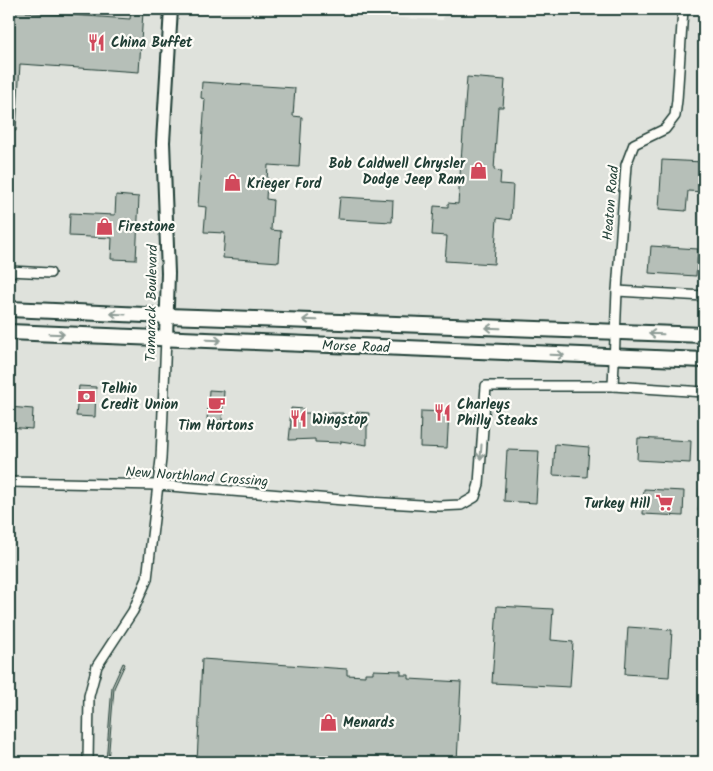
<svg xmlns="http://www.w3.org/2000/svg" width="713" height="771" font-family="Kalam,sans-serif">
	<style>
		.built { fill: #dfe2dc }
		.building { fill: #b6bfb8; stroke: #1f3d34 }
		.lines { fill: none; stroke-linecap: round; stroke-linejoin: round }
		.street-casing { stroke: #1f3d34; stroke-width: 12 }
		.secondary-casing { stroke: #1f3d34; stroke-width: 16 }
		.primary-casing { stroke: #1f3d34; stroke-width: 18 }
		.street { stroke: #fdfcf7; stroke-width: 9 }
		.secondary { stroke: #fdfcf7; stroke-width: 12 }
		.primary { stroke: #fdfcf7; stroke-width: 14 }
		.oneway { stroke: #8e9c96 }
		.labels { text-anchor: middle; stroke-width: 4.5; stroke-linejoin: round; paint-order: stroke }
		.poi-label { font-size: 14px; font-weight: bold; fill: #1f3d34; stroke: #fdfcf7; text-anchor: start }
		.street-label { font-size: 14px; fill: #1f3d34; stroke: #fdfcf7 }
	</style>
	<rect width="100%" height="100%" fill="#f0f1eb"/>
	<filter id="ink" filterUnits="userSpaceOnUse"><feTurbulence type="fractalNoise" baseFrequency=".02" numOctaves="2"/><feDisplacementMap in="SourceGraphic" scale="10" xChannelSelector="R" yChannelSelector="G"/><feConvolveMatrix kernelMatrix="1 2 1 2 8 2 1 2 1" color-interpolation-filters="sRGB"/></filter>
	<g filter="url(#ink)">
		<path class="built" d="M9 9H208L443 20 444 9H704V762H9Z"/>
		<g class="building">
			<path d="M9 9H26V12L130 19 131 11 143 12 139 72 20 64 16 131H9Z"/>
			<path d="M360 9H436V12Z"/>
			<path d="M467 77 505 80 503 107H498L494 170 501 171 500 184 513 185 511 220 497 218 494 264 445 261 447 236 432 235 434 206 448 207V203L458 204Z"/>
			<path d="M202 82 295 88 293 116 302 117 299 167 268 165 266 199 273 200 271 230 281 231 279 262 223 258 225 233 204 232 206 207 198 206 205 99 201 98Z"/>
			<path d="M704 87V149H700Z"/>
			<path d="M662 160 704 162V192L688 191 686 211 659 209Z"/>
			<path d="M116 195 139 197 136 260 111 259 112 238 69 236 70 213 115 215Z"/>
			<path d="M340 197 393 200 392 222 338 219Z"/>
			<path d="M651 246 698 249 696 276 649 273Z"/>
			<path d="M79 386 96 387 95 417 76 416Z"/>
			<path d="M209 390 224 391 222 421 207 420Z"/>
			<path d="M10 399 14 400 13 418H9Z"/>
			<path d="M9 407 33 409 32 429 9 427Z"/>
			<path d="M291 408 304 409V413H343V415L356 416 357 412 369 413 368 426H367V445L341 441V443L315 442V439L289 440 291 421H290Z"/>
			<path d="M421 411 449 412 447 448 420 447Z"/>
			<path d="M638 438 691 441 690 463 637 460Z"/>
			<path d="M555 444 589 447 587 477 553 475Z"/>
			<path d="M507 450 539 451 536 503 504 501Z"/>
			<path d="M644 489 684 491 683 516 643 514Z"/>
			<path d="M700 489H704V511H698Z"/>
			<path d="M497 606 553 609 551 640 573 642 570 687 492 683Z"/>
			<path d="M628 627 672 630 669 677 625 674Z"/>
			<path d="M202 659 347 669V675L365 676V673H373V670L401 671V675H409V679L461 682 457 762H197Z"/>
			<path d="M123 663 125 664 114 688 108 762H106L112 687Z"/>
		</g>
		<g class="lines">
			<defs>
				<g id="street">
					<path d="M683 9 677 100 675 116 665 129 634 144 626 165 617 291 613 386 704 392"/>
					<path d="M9 271 50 273"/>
					<path d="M617 291 704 296"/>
					<path d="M9 482 158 485 368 502 439 506 461 505 475 497 479 484 486 386H613"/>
					<path d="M88 762 89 696 97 666 133 611 147 579 161 459 166 338"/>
				</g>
				<path id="secondary" d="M166 338 168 273 163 142 171 9"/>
				<g id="primary">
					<path d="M9 309 167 316 704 335"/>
					<path d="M9 332 704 360"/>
				</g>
			</defs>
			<use href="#street" class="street-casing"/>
			<use href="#secondary" class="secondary-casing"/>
			<use href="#primary" class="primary-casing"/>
			<use href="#street" class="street"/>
			<use href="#secondary" class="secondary"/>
			<use href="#primary" class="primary"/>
		</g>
		<defs><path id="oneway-shaft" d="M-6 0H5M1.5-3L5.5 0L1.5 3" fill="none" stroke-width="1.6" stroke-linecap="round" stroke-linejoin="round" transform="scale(1.25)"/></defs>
		<g class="oneway">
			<use href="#oneway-shaft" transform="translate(118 314) rotate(-177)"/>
			<use href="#oneway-shaft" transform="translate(310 320) rotate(-178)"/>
			<use href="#oneway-shaft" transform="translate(493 328) rotate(-178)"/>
			<use href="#oneway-shaft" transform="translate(57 334) rotate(2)"/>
			<use href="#oneway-shaft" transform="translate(656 334) rotate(-178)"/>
			<use href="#oneway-shaft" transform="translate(214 340) rotate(2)"/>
			<use href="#oneway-shaft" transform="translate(557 355) rotate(2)"/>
			<use href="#oneway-shaft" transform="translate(481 452) rotate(94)"/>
		</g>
	</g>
	<defs>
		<symbol id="restaurant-bare" viewBox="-9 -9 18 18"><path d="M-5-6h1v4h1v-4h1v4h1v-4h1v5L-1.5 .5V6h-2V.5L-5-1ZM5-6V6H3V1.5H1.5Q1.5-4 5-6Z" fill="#d1495b" stroke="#fdfcf7" stroke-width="2.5" paint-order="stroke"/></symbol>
		<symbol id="shop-bare" viewBox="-9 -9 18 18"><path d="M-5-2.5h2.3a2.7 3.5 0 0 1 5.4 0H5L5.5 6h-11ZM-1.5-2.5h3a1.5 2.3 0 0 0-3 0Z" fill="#d1495b" stroke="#fdfcf7" stroke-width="2.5" paint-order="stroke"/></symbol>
		<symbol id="bank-bare" viewBox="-9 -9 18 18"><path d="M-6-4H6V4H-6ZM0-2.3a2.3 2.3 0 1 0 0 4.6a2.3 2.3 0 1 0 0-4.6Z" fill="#d1495b" stroke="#fdfcf7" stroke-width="2.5" paint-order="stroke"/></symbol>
		<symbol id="cafe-bare" viewBox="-9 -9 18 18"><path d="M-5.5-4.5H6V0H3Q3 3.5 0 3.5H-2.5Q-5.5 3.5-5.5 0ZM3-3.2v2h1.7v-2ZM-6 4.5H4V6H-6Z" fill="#d1495b" stroke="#fdfcf7" stroke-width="2.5" paint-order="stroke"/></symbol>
		<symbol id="supermarket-bare" viewBox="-9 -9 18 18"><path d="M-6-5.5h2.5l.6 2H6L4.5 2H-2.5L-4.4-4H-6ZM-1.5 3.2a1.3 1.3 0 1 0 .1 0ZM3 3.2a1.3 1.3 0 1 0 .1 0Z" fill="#d1495b" stroke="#fdfcf7" stroke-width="2.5" paint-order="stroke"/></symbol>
	</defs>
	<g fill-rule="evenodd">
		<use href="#restaurant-bare" x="84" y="30" width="25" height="25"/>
		<use href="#shop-bare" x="466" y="158" width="25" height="25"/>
		<use href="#shop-bare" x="220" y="170" width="25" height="25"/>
		<use href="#shop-bare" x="92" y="214" width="25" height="25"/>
		<use href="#bank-bare" x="74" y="384" width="25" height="25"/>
		<use href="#cafe-bare" x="204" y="392" width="25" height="25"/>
		<use href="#restaurant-bare" x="430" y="400" width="25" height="25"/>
		<use href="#restaurant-bare" x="286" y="406" width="25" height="25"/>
		<use href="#supermarket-bare" x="652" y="490" width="25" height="25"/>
		<use href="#shop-bare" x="316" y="710" width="25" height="25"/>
	</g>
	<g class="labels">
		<g class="poi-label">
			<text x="111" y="47">China Buffet</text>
			<text x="465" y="168" text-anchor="end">Bob Caldwell Chrysler<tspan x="465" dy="16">Dodge Jeep Ram</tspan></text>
			<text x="247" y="188">Krieger Ford</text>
			<text x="118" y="231">Firestone</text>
			<text x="101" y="393">Telhio<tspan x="101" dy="16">Credit Union</tspan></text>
			<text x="457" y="409">Charleys<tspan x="457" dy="16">Philly Steaks</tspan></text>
			<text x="312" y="424">Wingstop</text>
			<text x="216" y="430" text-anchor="middle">Tim Hortons</text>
			<text x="650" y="508" text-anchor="end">Turkey Hill</text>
			<text x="343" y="727">Menards</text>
		</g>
		<g class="street-label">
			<text transform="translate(610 203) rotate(-85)" y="5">Heaton Road</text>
			<text transform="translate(151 303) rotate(-89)" y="5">Tamarack Boulevard</text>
			<text transform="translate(356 346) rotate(2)" y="5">Morse Road</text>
			<text transform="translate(197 476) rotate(4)" y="5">New Northland Crossing</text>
		</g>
	</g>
	<rect width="713" height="771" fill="none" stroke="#fdfcf7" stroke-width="30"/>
	<rect x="15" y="15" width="683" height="741" fill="none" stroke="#1f3d34" stroke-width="2" filter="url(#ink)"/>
</svg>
